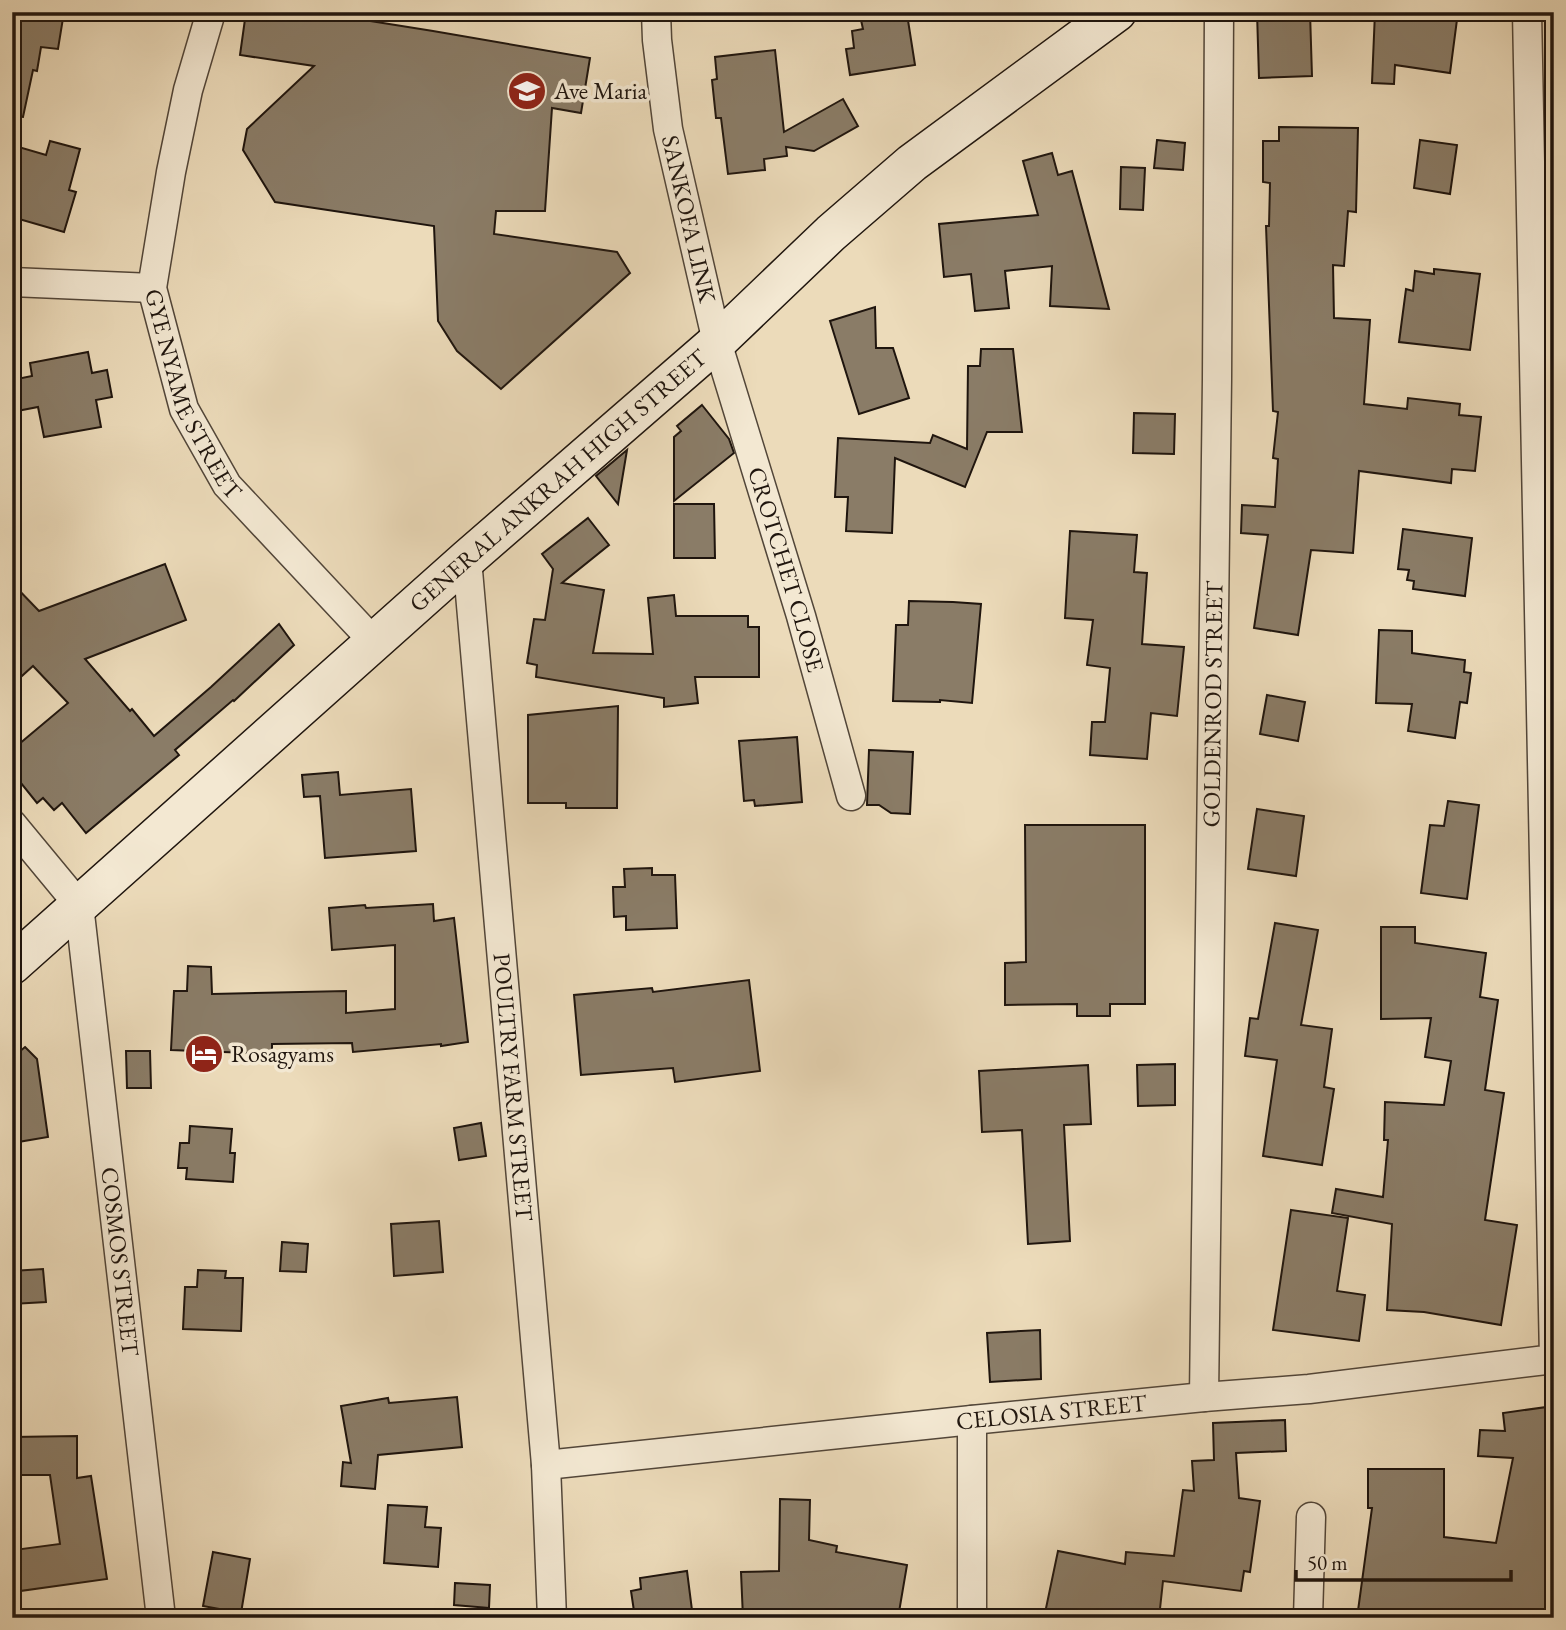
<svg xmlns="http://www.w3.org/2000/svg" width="1566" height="1630" font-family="'EB Garamond',serif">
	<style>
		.building { fill: #8a7c67; stroke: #1f150e; stroke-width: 2 }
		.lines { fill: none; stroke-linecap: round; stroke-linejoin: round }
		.street-casing { stroke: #524639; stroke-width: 31 }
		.secondary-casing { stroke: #1f150e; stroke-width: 41 }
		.street { stroke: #f3e8d2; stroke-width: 28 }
		.secondary { stroke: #f3e8d2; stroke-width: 38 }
		.labels { text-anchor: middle; stroke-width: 7; stroke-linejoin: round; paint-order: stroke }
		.poi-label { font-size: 24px; fill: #1f150e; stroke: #f3e8d2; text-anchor: start }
		.street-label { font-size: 24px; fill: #1f150e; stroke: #f3e8d2 }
	</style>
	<rect width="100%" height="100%" fill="#ecdbba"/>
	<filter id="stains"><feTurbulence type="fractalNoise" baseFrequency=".00286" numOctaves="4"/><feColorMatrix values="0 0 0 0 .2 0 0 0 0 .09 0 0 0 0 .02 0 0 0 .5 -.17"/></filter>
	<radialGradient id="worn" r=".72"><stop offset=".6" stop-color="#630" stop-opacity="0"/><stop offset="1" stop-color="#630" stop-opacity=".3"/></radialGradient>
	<g class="building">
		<path d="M12 12H64L58 49 41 47 37 71 33 70 23 117 12 116Z"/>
		<path d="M246 12H314L433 31 590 58 581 113 552 108 545 211H496L494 234 617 252 630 273 501 389 457 351 438 321 434 226 275 202 243 150 247 129 314 66 240 55Z"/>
		<path d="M1257 12H1310L1312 76 1259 78Z"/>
		<path d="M1375 12H1458L1450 73 1395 65 1394 84 1372 83Z"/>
		<path d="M907 14 915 65 850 75 846 49 854 48 852 31 863 29 861 20Z"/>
		<path d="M775 50 784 132 843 99 858 126 814 151 786 147 787 156 764 159 765 170 728 174 721 118H716L712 80 717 79 715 57Z"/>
		<path d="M1279 127 1358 128 1356 212 1348 211 1344 266 1333 265 1334 318 1370 320 1364 404 1407 409 1408 398 1460 404 1459 415 1481 417 1475 471 1452 469 1451 483 1359 471 1353 553 1311 550 1298 635 1254 628 1268 535 1241 533 1242 505 1275 507 1278 459 1273 458 1278 412 1273 411 1266 226H1269L1270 183 1263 182V141H1279Z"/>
		<path d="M1157 140 1185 143 1183 170 1154 168Z"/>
		<path d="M1420 140 1457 145 1450 194 1414 188Z"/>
		<path d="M50 141 80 149 69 190 76 192 64 232 12 217V145L46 155Z"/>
		<path d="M1052 153 1058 175 1072 171 1109 309 1050 306 1052 266 1005 271 1009 308 975 311 971 274 944 277 939 224 1038 215 1023 161Z"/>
		<path d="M1121 167 1145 168 1143 210 1120 209Z"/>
		<path d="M1434 269 1480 274 1470 350 1399 342 1406 289 1413 291 1415 271 1434 274Z"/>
		<path d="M875 307 876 348H893L909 398 859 414 830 321Z"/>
		<path d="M981 349H1013L1022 432H987L965 487 895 458 892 533 846 531 848 497H835L838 438 930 443 933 435 967 449 968 366H980Z"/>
		<path d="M88 352 92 373 107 370 112 397 96 400 101 427 44 437 38 407 12 412V380L32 376 30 363Z"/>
		<path d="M702 405 729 439 734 453 674 501V437L681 431 677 426Z"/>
		<path d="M1134 413 1175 414 1174 454 1133 453Z"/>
		<path d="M627 450 618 504 596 476Z"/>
		<path d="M674 504H714L715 558H674Z"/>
		<path d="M588 518 609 545 562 583 604 590 593 653 653 654 648 598 674 595 676 616H748V627H759V677H695L698 703 664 707V698L536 677 537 665 527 663 534 619 545 620 553 569 542 554Z"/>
		<path d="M1403 529 1472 538 1465 596 1413 589 1414 581 1407 580 1409 570 1398 569Z"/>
		<path d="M1070 531 1137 535 1134 572 1147 573 1142 644 1184 647 1177 716 1151 713 1147 759 1090 755 1092 722H1105L1110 668 1087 665 1093 620 1065 618Z"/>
		<path d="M165 564 186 620 85 659 130 711 132 709 154 736 211 687 279 624 294 645 234 701 233 700 175 750 179 755 86 833 62 803 54 810 43 798 37 803 12 772V750L68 703 33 666 12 685V583L39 611Z"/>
		<path d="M909 601 953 602 981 604 972 703 940 700V702L893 701 896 625H908Z"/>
		<path d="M1379 630 1412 631V653L1465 660 1464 672 1471 673 1467 703 1460 702 1455 738 1408 731 1412 704 1376 703Z"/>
		<path d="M1267 695 1305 702 1298 741 1260 734Z"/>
		<path d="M618 706 617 808H566V803H528V715Z"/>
		<path d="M797 737 802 802 755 806 754 800 744 801 739 741Z"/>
		<path d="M869 750 913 752 910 814 891 813 879 805H867Z"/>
		<path d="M338 772 340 795 411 789 416 851 325 858 320 796 304 797 302 775Z"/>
		<path d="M1448 801 1479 805 1467 899 1421 893 1430 825 1444 826Z"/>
		<path d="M1257 809 1304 816 1296 876 1248 869Z"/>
		<path d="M1025 825H1145V1004H1110V1016H1077V1004L1005 1005V963L1026 962Z"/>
		<path d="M652 868V875H675L677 928 626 930V916L614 917 613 887H625L624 869Z"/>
		<path d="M433 904 434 921 454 918 468 1042 441 1046V1044L353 1052 352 1043 272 1044V1054L171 1050 174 991H187L188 966 211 967 212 994 346 991V1013L395 1009V945L332 950 329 908 365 905 366 908Z"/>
		<path d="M1275 923 1318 930 1301 1025 1332 1029 1324 1087 1334 1089 1322 1165 1263 1156 1277 1060 1245 1056 1250 1018 1258 1019Z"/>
		<path d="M1381 927H1415V943L1486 953 1480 997 1498 1000 1485 1090 1504 1093 1485 1220 1517 1225 1501 1325 1424 1312 1387 1310 1392 1224 1332 1213 1336 1189 1383 1197 1388 1140H1384L1385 1102 1444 1105 1451 1061 1425 1057 1431 1018 1381 1019Z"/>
		<path d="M749 980 760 1071 675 1082 673 1068 581 1075 574 995 652 988 653 992Z"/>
		<path d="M25 1047 37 1059 48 1137 18 1142 12 1102V1058Z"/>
		<path d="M126 1051H150L151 1088H127Z"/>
		<path d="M1175 1064V1105L1138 1106 1137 1065Z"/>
		<path d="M1088 1065 1091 1124 1064 1125 1070 1241 1028 1244 1022 1130 982 1132 979 1071Z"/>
		<path d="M481 1123 486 1156 459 1160 454 1128Z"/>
		<path d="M190 1126 232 1129 230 1153H235L233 1182 186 1179 187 1168H178L180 1143H189Z"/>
		<path d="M1291 1210 1348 1218 1337 1291 1365 1295 1359 1341 1273 1330Z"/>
		<path d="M439 1221 443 1272 394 1276 391 1224Z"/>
		<path d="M282 1242 308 1244 306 1272 280 1271Z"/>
		<path d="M43 1269 46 1302 12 1304V1271Z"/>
		<path d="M198 1270 226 1271 225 1278H243L241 1331 183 1329 185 1287H197Z"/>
		<path d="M1040 1330 1041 1379 990 1382 987 1333Z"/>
		<path d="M457 1397 462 1447 378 1455 375 1489 341 1486 343 1462 351 1463 341 1406 388 1398 389 1403Z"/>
		<path d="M1554 1406V1618H1357L1372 1508H1368V1469H1444V1537L1496 1543 1513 1458 1478 1456 1480 1430 1505 1431 1503 1413Z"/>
		<path d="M1285 1420 1286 1451 1236 1453 1239 1498 1260 1501 1250 1572 1244 1571 1241 1591 1163 1581 1159 1618H1068L1045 1613 1058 1551 1125 1564 1126 1552 1174 1556 1183 1490 1194 1491 1192 1461 1214 1460 1213 1423Z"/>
		<path d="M77 1436V1478L91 1476 107 1579 20 1591 14 1550 60 1544 50 1475H12V1437Z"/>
		<path d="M780 1499 810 1500 809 1540 837 1546 836 1552 907 1565 898 1618H743L741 1572 779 1571Z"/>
		<path d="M388 1505 427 1507 425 1527 441 1528 438 1567 384 1563Z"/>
		<path d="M213 1552 250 1559 241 1613 203 1606Z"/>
		<path d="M687 1571 693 1618H635L631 1591 641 1589 640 1578Z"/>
		<path d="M455 1583 490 1585 489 1608 454 1605Z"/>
	</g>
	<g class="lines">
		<defs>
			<g id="street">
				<path id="s1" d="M211 12 188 90 171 172 152 288 184 409 227 485 374 642"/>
				<path id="s2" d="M656 12 657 40 668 129 717 342 801 616 851 796"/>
				<path d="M12 282 152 288"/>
				<path id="s3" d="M467 559 546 1465 552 1618"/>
				<path id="s4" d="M12 824 79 905 161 1618"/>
				<path id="s5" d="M1204 1397 1217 379 1219 12"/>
				<path id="s6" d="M546 1465 972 1420 1204 1397 1309 1389 1554 1359 1527 12"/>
				<path d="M972 1618V1420"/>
				<path d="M1308 1618 1311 1517"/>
			</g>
			<g id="secondary">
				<path id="s7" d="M12 965 467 559 717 342 831 233 912 163 1117 12"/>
			</g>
		</defs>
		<use href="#street" class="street-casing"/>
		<use href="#secondary" class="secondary-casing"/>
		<use href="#street" class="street"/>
		<use href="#secondary" class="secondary"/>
	</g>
	<defs>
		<symbol id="school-disc" viewBox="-11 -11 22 22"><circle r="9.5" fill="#8f2418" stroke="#f3e8d2"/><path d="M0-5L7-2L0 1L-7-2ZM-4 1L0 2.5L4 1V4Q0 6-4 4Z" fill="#fff"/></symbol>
		<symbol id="hotel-disc" viewBox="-11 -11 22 22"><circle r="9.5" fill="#8f2418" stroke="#f3e8d2"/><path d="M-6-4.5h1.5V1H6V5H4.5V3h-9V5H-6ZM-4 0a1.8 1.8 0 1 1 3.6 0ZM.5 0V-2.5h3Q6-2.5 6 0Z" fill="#fff"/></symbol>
	</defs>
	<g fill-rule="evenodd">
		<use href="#school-disc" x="505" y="69" width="44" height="44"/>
		<use href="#hotel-disc" x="182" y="1032" width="44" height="44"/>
	</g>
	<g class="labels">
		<g class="poi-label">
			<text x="554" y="99">Ave Maria</text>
			<text x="231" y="1062">Rosagyams</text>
		</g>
		<g class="street-label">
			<text dy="8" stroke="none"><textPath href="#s2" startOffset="210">SANKOFA LINK</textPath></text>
			<text dy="8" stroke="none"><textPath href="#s1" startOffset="397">GYE NYAME STREET</textPath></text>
			<text dy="8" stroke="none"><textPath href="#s7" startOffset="730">GENERAL ANKRAH HIGH STREET</textPath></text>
			<text dy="8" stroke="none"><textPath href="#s2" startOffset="574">CROTCHET CLOSE</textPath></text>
			<text dy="8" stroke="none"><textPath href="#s5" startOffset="693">GOLDENROD STREET</textPath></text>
			<text dy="8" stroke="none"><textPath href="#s3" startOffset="530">POULTRY FARM STREET</textPath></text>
			<text dy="8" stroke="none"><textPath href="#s4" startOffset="464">COSMOS STREET</textPath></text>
			<text dy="8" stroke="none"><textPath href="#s6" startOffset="508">CELOSIA STREET</textPath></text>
		</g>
	</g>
	<rect width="1566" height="1630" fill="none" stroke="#ecdbba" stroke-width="42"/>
	<rect x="14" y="14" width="1538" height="1602" fill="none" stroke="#1f150e" stroke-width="3.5"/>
	<rect x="21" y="21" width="1524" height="1588" fill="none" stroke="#1f150e" stroke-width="2"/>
	<path d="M1296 1570v10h215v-10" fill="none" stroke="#1f150e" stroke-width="3.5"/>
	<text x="1307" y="1570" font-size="21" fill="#1f150e" stroke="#f3e8d2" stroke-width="5" paint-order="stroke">50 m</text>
	<rect width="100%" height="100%" filter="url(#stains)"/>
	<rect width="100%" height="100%" fill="url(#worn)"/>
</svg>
